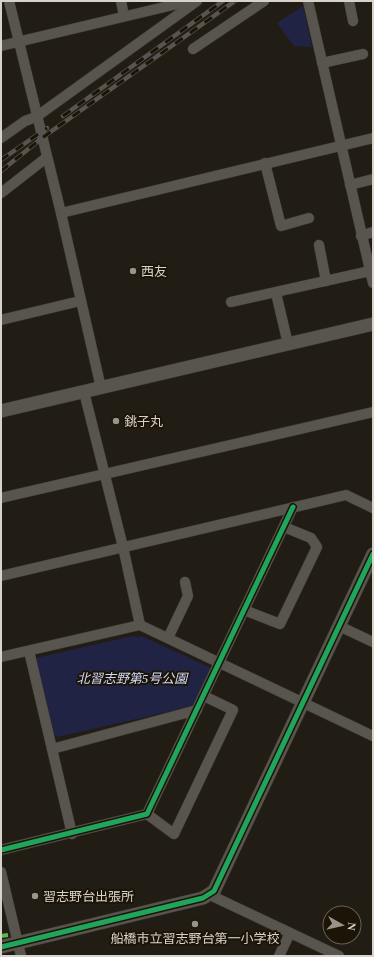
<svg xmlns="http://www.w3.org/2000/svg" width="374" height="957" font-family="'Times New Roman','Noto Sans JP',serif">
	<style>
		.green { fill: #212345 }
		.lines { fill: none; stroke-linecap: round; stroke-linejoin: round }
		.minor-casing { stroke: #3b3832; stroke-width: 11 }
		.tertiary-casing { stroke: #3b3832; stroke-width: 14 }
		.minor { stroke: #58544e; stroke-width: 10 }
		.tertiary { stroke: #58544e; stroke-width: 13 }
		.rail-casing { stroke: #58544f; stroke-width: 4.5 }
		.rail { stroke: #1c1507; stroke-width: 3; stroke-dasharray: 9; stroke-linecap: butt }
		.quiet { stroke: #58b947; stroke-width: 4; stroke-dasharray: 8 4; stroke-linecap: butt }
		.cycleway-casing { stroke: #1c1507; stroke-width: 8 }
		.cycleway { stroke: #20a55d; stroke-width: 5 }
		.poi-dot { fill: #98938b; stroke: #1c1507; stroke-width: 1.5 }
		.labels { text-anchor: middle; stroke-width: 4; stroke-linejoin: round; paint-order: stroke }
		.poi-label { font-size: 13px; fill: #d8d3ca; stroke: #1c1507; text-anchor: start }
		.park-label { font-size: 13px; font-style: italic; fill: #d3d9fd; stroke: #1c1507 }
	</style>
	<rect width="100%" height="100%" fill="#211d15"/>
	<g class="green">
		<path d="M303 6 312 47 294 46 277 23Z"/>
		<path d="M132 636 144 637 211 668 193 706 58 737 54 734 36 658Z"/>
	</g>
	<g class="lines">
		<defs>
			<g id="minor">
				<path d="M9 1 61 213 101 388"/>
				<path d="M121 1 124 16"/>
				<path d="M308 1 373 283"/>
				<path d="M349 1 353 21"/>
				<path d="M1 46 190 1"/>
				<path d="M193 49 264 1"/>
				<path d="M322 63 363 54"/>
				<path d="M1 138 25 121 36 117 197 1"/>
				<path d="M265 163 281 226 309 218"/>
				<path d="M350 185 373 179"/>
				<path d="M1 193 46 158"/>
				<path d="M61 213 373 138"/>
				<path d="M361 236 373 232"/>
				<path d="M319 245 326 281"/>
				<path d="M276 293 288 344"/>
				<path d="M231 302 370 271"/>
				<path d="M1 320 80 301"/>
				<path d="M84 392 123 547 140 625"/>
				<path d="M1 498 373 412"/>
				<path d="M1 576 346 495 373 508"/>
				<path d="M244 610 280 624 317 547 311 538 284 527"/>
				<path d="M339 626 373 642"/>
				<path d="M168 638 188 596 185 582"/>
				<path d="M29 651 72 834"/>
				<path d="M1 657 140 625 373 736"/>
				<path d="M52 749 197 710"/>
				<path d="M147 814 174 834 233 710 204 696"/>
				<path d="M1 850 147 814 293 507"/>
				<path d="M1 872 21 956"/>
				<path d="M210 895 339 956"/>
				<path d="M279 956 290 933"/>
			</g>
			<g id="tertiary">
				<path d="M1 411 373 324"/>
				<path d="M1 947 203 898 214 891 373 554"/>
			</g>
		</defs>
		<use href="#minor" class="minor-casing"/>
		<use href="#tertiary" class="tertiary-casing"/>
		<use href="#minor" class="minor"/>
		<use href="#tertiary" class="tertiary"/>
		<defs>
			<g id="rail">
				<path d="M63 116 223 1"/>
				<path d="M1 160 47 128"/>
				<path d="M1 171 42 138 235 1"/>
			</g>
		</defs>
		<use href="#rail" class="rail-casing"/>
		<use href="#rail" class="rail"/>
		<path class="quiet" d="M1 936 8 935"/>
		<defs>
			<g id="cycleway">
				<path d="M1 850 147 814 293 507"/>
				<path d="M1 947 203 898 214 891 373 554"/>
			</g>
		</defs>
		<use href="#cycleway" class="cycleway-casing"/>
		<use href="#cycleway" class="cycleway"/>
	</g>
	<g class="poi-dot">
		<circle cx="133" cy="271" r="4"/>
		<circle cx="116" cy="421" r="4"/>
		<circle cx="35" cy="896" r="4"/>
		<circle cx="195" cy="924" r="4"/>
	</g>
	<g class="labels">
		<g class="poi-label">
			<text x="141" y="276">西友</text>
			<text x="124" y="426">銚子丸</text>
			<text x="43" y="901">習志野台出張所</text>
			<text x="195" y="943" text-anchor="middle">船橋市立習志野台第一小学校</text>
		</g>
		<g class="park-label">
			<text x="132" y="683">北習志野第5号公園</text>
		</g>
	</g>
	<rect width="374" height="957" fill="none" stroke="#d8d3ca" stroke-width="4"/>
	<g transform="translate(342 925) rotate(98)"><circle r="19" fill="#1c1507" stroke="#676155"/>
	<path d="M0-3L7 15L0 10L-7 15Z" fill="#98938b"/>
	<text y="-6" font-size="11" font-weight="bold" text-anchor="middle" fill="#d8d3ca">N</text>
	</g>
</svg>
